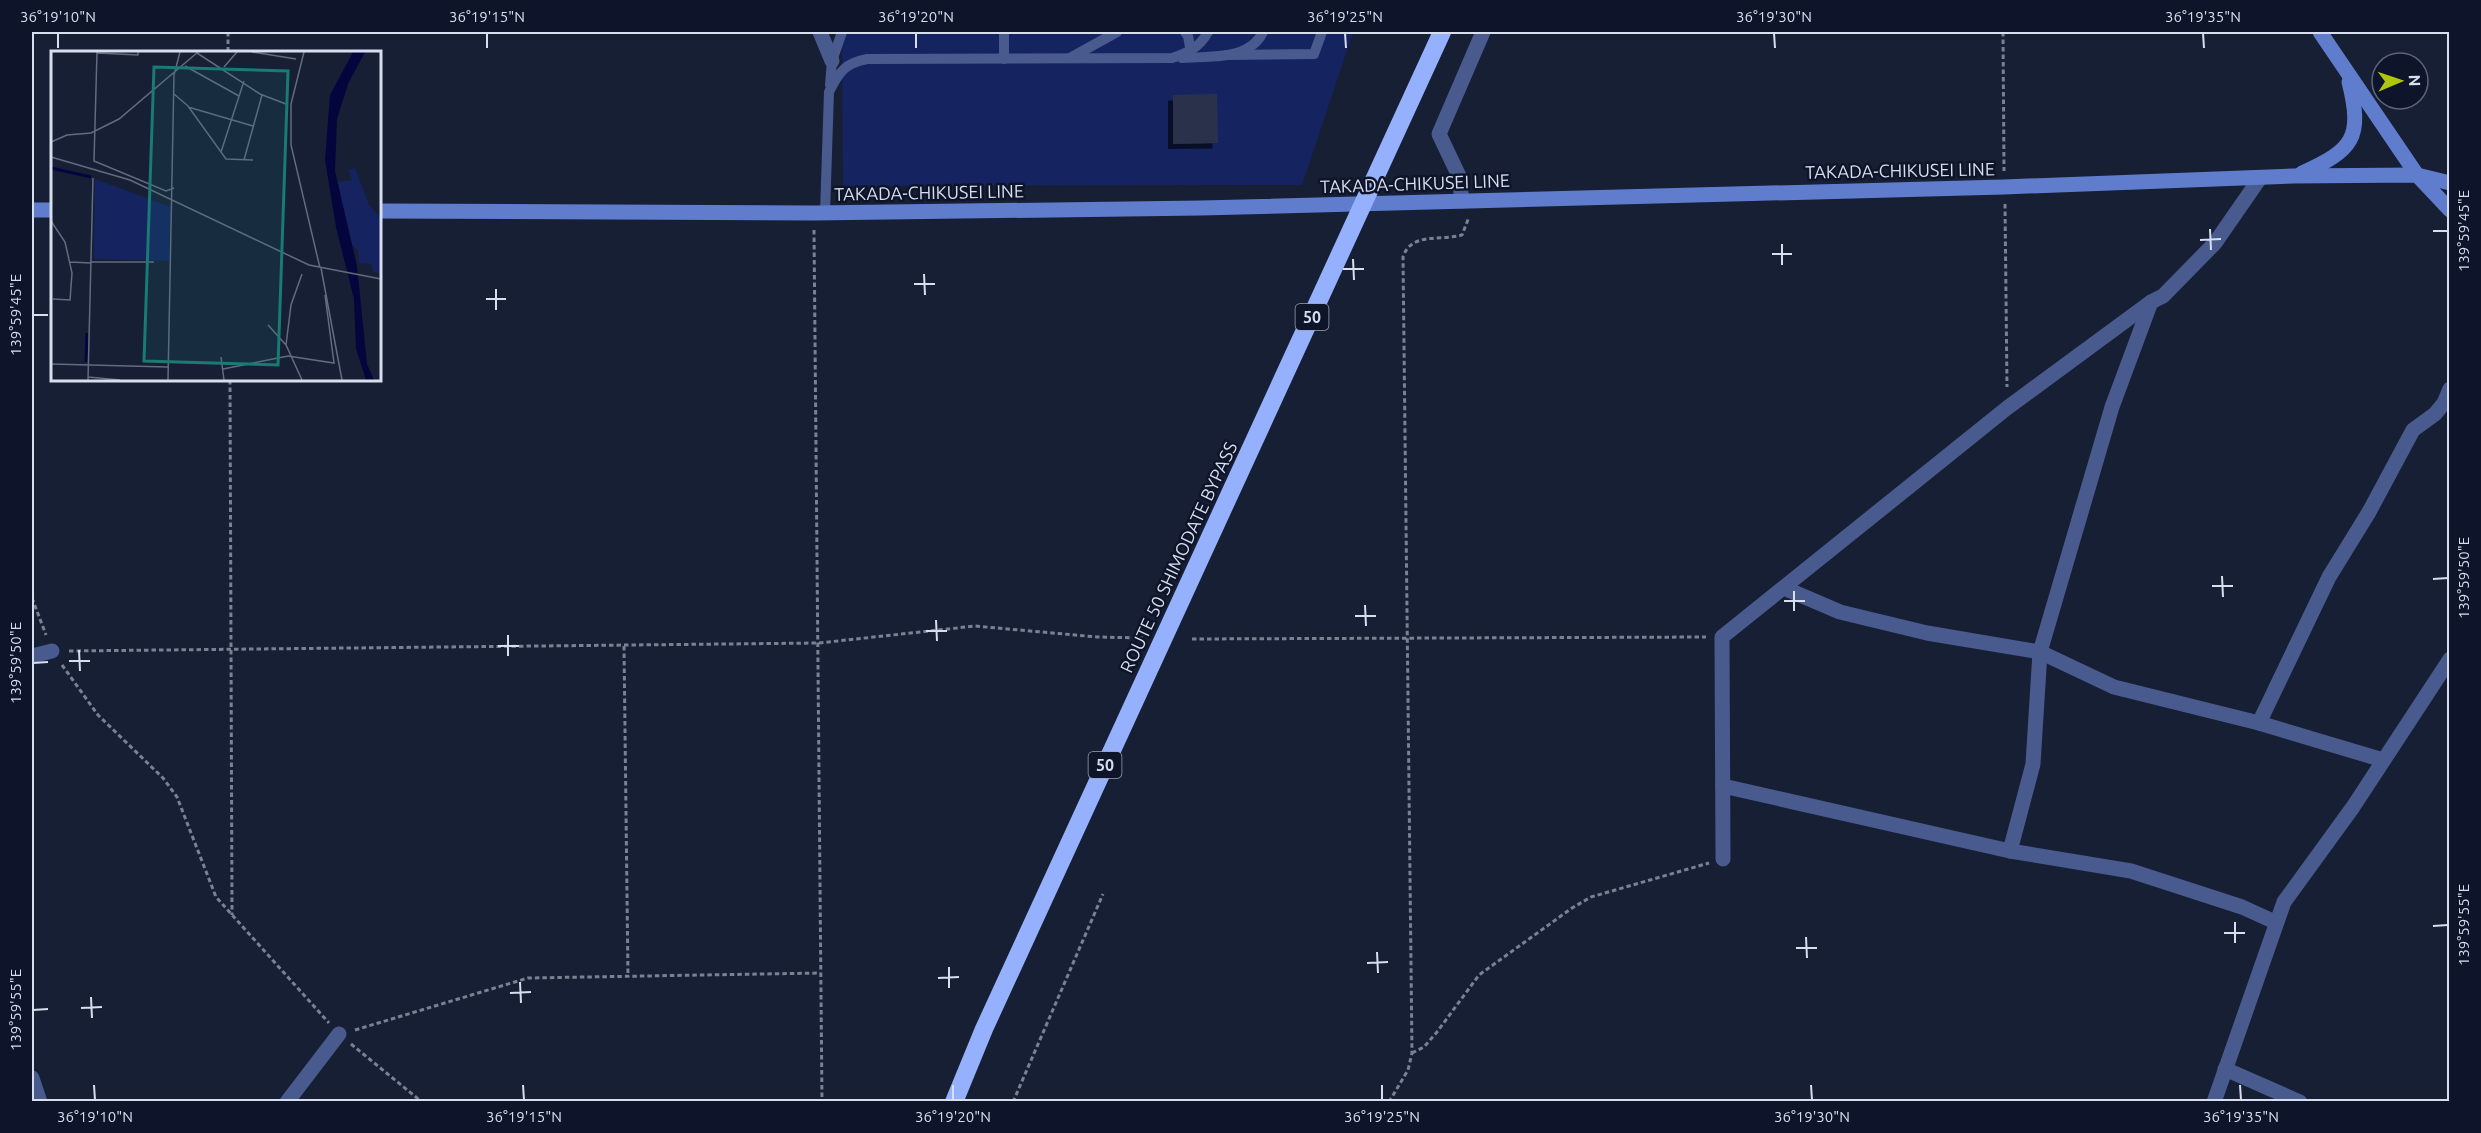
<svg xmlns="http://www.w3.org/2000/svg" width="2481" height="1133" font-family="Ubuntu,sans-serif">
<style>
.green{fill:#152460}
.building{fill:#2a334c;filter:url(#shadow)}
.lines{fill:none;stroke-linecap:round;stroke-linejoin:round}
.path{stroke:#798193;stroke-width:3;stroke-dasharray:4.5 3;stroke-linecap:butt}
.lane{stroke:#495b8e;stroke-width:10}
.street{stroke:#495b8e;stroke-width:15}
.secondary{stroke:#607ccd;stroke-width:15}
.highway{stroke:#95b1fd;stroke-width:18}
.ticks{fill:none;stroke:#d7deed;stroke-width:2}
.labels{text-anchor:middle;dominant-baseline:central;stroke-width:5;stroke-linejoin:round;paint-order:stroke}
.shield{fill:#0e152b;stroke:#9ba2b3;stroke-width:1.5}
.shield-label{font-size:16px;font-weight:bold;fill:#d7deed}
.street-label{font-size:18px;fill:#d7deed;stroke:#0e152b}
.inset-river{fill:none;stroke:#04053d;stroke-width:3}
.inset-road{fill:none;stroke:#646b7f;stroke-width:1.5}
.view{fill:#197b74;fill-opacity:0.15;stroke:#197b74;stroke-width:3}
.inset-edge{fill:none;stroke:#d7deed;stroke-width:3}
.neatline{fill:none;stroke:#d7deed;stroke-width:2}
.ticks-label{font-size:15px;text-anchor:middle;fill:#d7deed}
</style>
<defs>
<filter id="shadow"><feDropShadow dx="-5.5" dy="5.5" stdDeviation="0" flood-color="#0009"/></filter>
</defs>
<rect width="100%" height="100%" fill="#171f35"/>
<polygon class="green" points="842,32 1353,32 1302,185 843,186"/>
<polygon class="building" points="1217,94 1218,143 1173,144 1173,95"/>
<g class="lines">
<g class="path">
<polyline points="228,32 228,52"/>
<polyline points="2003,32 2004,171"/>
<polyline points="2005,204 2007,387"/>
<polyline points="814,230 822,1102"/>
<polyline points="230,380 232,915"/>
<polyline points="32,598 46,635"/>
<polyline points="1192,639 1706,637"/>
<polyline points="624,646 628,977"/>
<polyline points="69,651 819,643 975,626 1097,637 1143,638"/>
<polyline points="62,665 98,715 163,778 177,797 216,897 329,1023"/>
<polyline points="355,1030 528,978 820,973"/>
<polyline points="351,1044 422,1102"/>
<polyline points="1412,1053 1424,1047 1437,1032 1479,975 1572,908 1591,897 1709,863"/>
<polyline points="1013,1102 1103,894"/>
<path d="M1389 1102 1408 1070 1412 1053 1403 257C1411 232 1440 241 1462 235L1469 217"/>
</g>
<g class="lane">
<polyline points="1185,32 1188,36 1191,52"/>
<polyline points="1226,55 1314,54 1322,32"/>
<polyline points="1070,58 1117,32"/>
<path d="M1182 58C1209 56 1249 61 1263 32"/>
<polyline points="1004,59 1004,32"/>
<polyline points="830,85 832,61 842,32"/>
<path d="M825 213 829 92C839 72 845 63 867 59L1172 58C1188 53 1200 47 1208 32"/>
</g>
<g class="street">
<polyline points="820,32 832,61"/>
<polyline points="1462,201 1459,176 1439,134 1483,32"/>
<polyline points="1784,588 1840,612 1927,633 2040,652 2114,687 2259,723 2383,760"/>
<polyline points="32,656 52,651"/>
<polyline points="2259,723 2329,577 2369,512 2413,430 2435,414 2444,403 2450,389"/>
<polyline points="1723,786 2010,851 2131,871 2242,907 2275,922"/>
<polyline points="2010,851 2033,764 2040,652 2112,407 2151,302"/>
<polyline points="1723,859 1722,637 2007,408 2151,302 2163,296 2215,243 2260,178"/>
<polyline points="2225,1069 2300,1102"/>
<polyline points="32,1078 40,1102"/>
<polyline points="287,1102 339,1034"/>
<polyline points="2214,1102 2284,902 2353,807 2450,659"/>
</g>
<g class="secondary">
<polyline points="2320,32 2417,175 2450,210"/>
<path d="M2302 173C2353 150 2363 138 2349 82"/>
<polyline points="32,210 52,210"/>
<polyline points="380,211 814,213 1201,208 2004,187 2293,176 2417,175 2450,183"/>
</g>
<polyline class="highway" points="954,1102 984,1029 1442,32"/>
</g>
<path class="ticks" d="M58 33V48M487 33V48M916 33V48M1345 33 1346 48M1774 33 1775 48M2203 33 2204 48M2210 229 2211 250M2433 231H2448M2200 240 2221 239M1782 244V265M1772 254H1792M1353 259 1354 280M1343 269H1364M924 274 925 295M914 284H935M496 289V310M486 299H506M33 315H48M2222 576 2223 597M2433 579 2448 578M2212 586H2233M1794 591V611M1784 601H1805M1365 605 1366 626M1355 616H1376M936 620 937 641M926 631H947M508 635V656M498 646H519M79 650 80 671M69 661H90M33 663 48 662M2235 922V943M2433 926 2448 925M2224 933H2245M1806 937 1807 958M1796 948H1817M1377 952 1378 973M1367 963 1388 962M949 967V988M938 978 959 977M520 982 521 1003M510 993 531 992M91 997 92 1018M81 1008 102 1007M33 1010 48 1009M94 1085 95 1100M523 1085 524 1100M953 1085V1100M1382 1085V1100M1811 1085 1812 1100M2240 1085 2241 1100"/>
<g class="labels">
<g class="shield">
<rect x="1295.5" y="304" width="33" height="26" rx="4.5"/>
<rect x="1088.5" y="752" width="33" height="26" rx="4.5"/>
</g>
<g class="shield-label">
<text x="1312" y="317">50</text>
<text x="1105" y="765">50</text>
</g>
<g class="street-label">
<text transform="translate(1900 170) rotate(-1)">TAKADA-CHIKUSEI LINE</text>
<text transform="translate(1415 183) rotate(-2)">TAKADA-CHIKUSEI LINE</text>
<text transform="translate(929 192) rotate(-1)">TAKADA-CHIKUSEI LINE</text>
<text transform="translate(1178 557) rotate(-65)">ROUTE 50 SHIMODATE BYPASS</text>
</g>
</g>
<g transform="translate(51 51)">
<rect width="330" height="330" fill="#171f35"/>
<path d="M304 117 318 154 330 167V223L322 220 320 213 308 212 307 199 300 193 291 158 287 131 301 129 297 119ZM44 128 120 156 118 210 43 208Z" fill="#152460"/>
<path d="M302 1H314L297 33 286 68 284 120 306 215 316 313 323 329H315L305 298 303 248 285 176 274 109 279 44Z" fill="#04053d"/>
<path class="inset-river" d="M0 117 40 126M35 311 36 282"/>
<path class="inset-road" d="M46 1 43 110 115 140 123 137M201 1 245 8M253 1 240 53V94L269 217M46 2 87 4V1M146 2 209 43 235 53M134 15 188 45M173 16 186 1M123 43 137 55 175 108 202 109M137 56 202 75M0 91 16 84 40 82 68 68 147 1M170 101 193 30M0 106 79 129 258 214 330 228M193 109 211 44M0 170 14 191 21 222 19 249 2 248M19 211 40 212M40 211H103M270 217 291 329M0 231V253M217 274 235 294 251 329M235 294 240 254 251 223M170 306 173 329M0 313 117 316M172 318 237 305 283 312 274 244M37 326 69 329M37 329 42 127M117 329 123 24 129 1"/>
<path class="view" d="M103 16 237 20 227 314 93 310Z"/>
<rect width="330" height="330" class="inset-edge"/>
</g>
<rect width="2481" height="1133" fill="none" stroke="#0e152b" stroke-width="66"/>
<g transform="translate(2400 81) rotate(88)"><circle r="28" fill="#0e152b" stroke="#5e6579" stroke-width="1.5"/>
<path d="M0-4.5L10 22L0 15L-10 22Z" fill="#aec60c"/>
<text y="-9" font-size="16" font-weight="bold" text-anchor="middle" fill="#d7deed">N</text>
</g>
<rect x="33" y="33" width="2415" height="1067" class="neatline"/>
<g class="ticks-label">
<text x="58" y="22">36°19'10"N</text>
<text x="487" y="22">36°19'15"N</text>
<text x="916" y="22">36°19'20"N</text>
<text x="1345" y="22">36°19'25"N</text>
<text x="1774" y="22">36°19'30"N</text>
<text x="2203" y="22">36°19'35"N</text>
<text transform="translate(2464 231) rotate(-90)" y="5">139°59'45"E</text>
<text transform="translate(16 315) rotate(-90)" y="5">139°59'45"E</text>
<text transform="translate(2464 578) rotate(-90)" y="5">139°59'50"E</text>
<text transform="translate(16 663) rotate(-90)" y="5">139°59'50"E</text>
<text transform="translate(2464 925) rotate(-90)" y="5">139°59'55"E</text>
<text transform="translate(16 1010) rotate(-90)" y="5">139°59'55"E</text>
<text x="95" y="1122">36°19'10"N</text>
<text x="524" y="1122">36°19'15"N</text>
<text x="953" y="1122">36°19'20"N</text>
<text x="1382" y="1122">36°19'25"N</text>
<text x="1812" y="1122">36°19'30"N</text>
<text x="2241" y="1122">36°19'35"N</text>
</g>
</svg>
